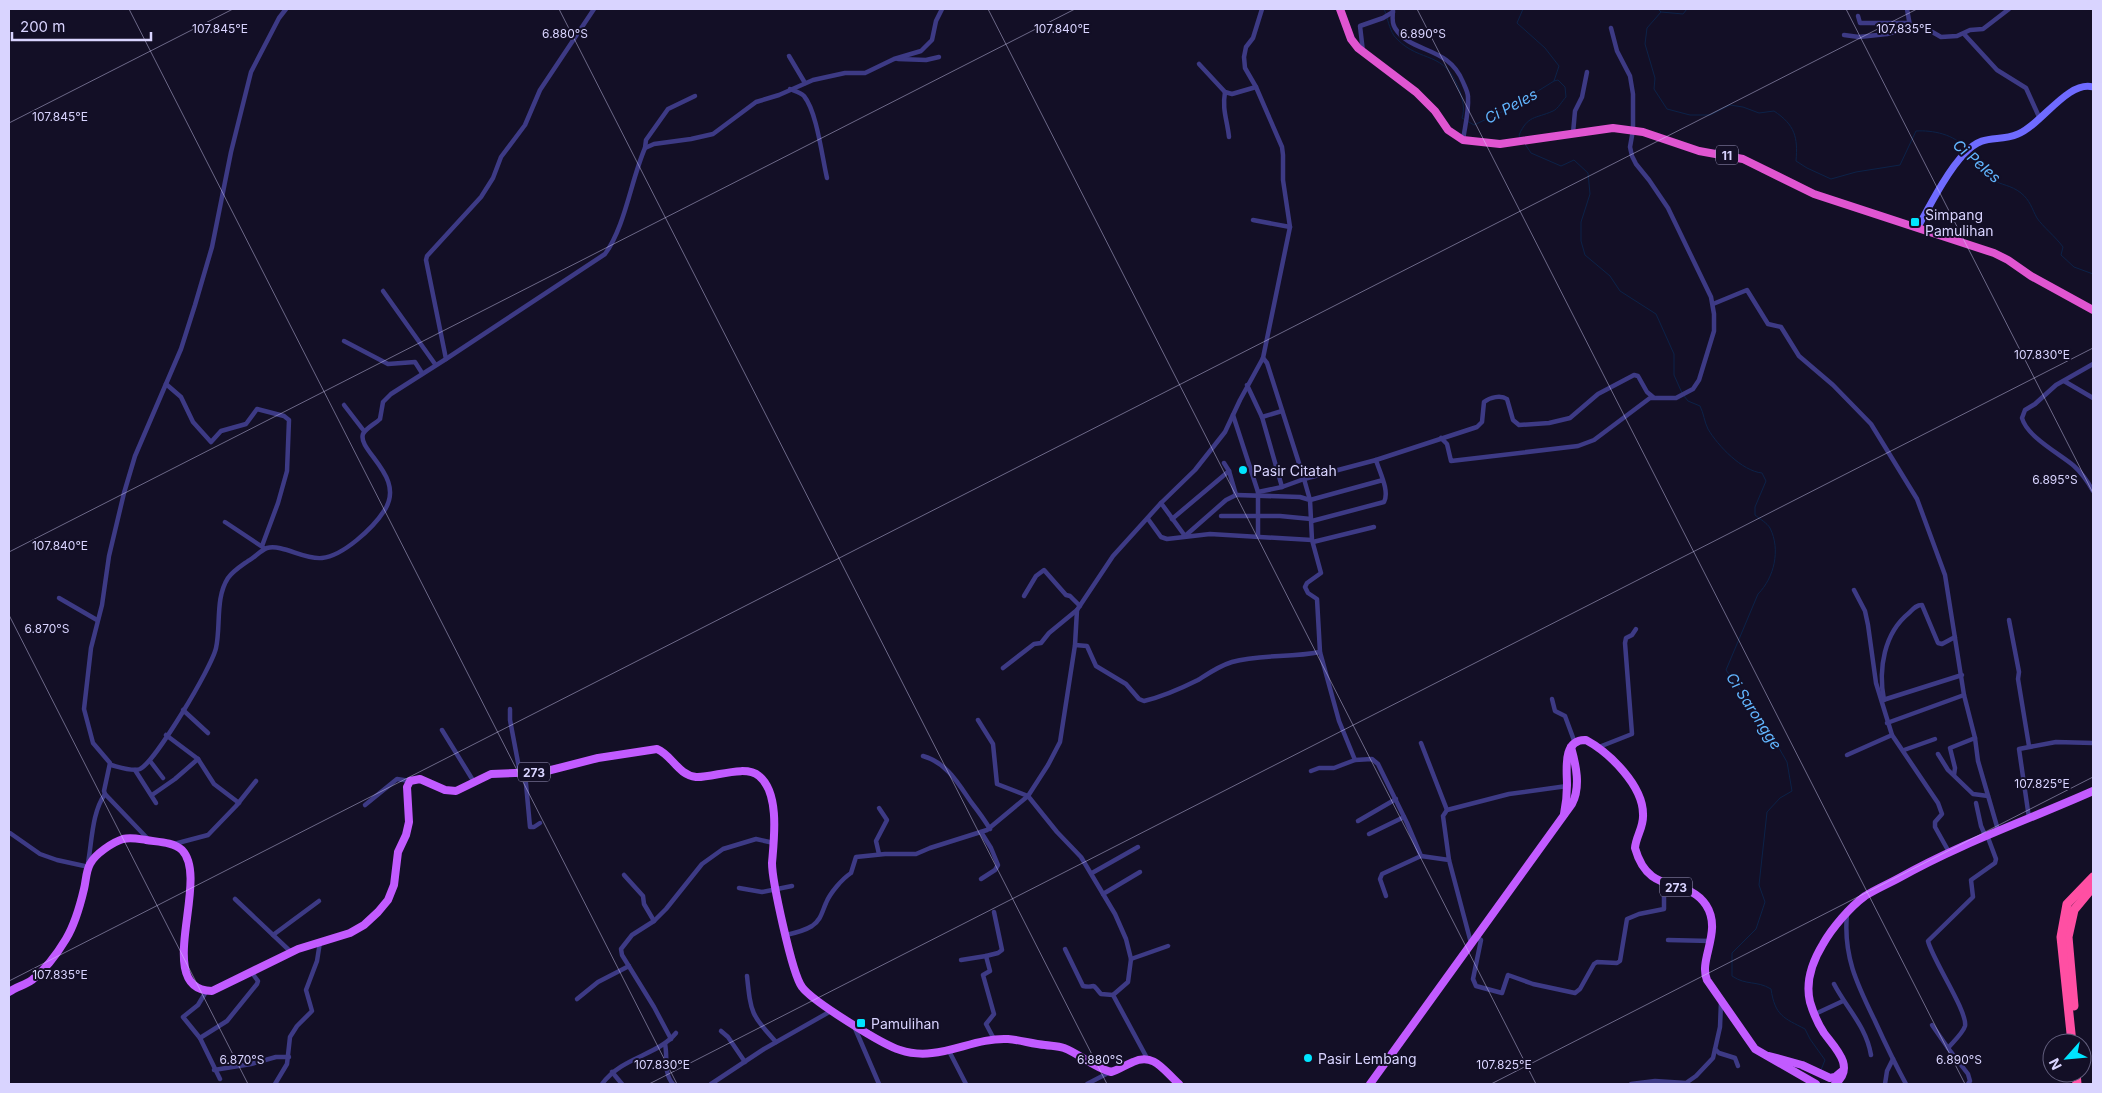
<svg xmlns="http://www.w3.org/2000/svg" width="2102" height="1093" font-family="Inter,sans-serif">
<style>
.lines{fill:none;stroke-linecap:round;stroke-linejoin:round}
.stream{stroke:#0c2248;stroke-width:1}
.minor{stroke:#3d3a85;stroke-width:4.5}
.secondary{stroke:#6f6bff;stroke-width:7}
.primary{stroke:#c25bff;stroke-width:8}
.trunk{stroke:#e055d1;stroke-width:8}
.motorway{stroke:#ff4fa3;stroke-width:9}
.ticks{fill:none;stroke:#d9d4ff;stroke-width:1;stroke-opacity:0.45}
.poi-dot{fill:#00e5ff;stroke:#130f26;stroke-width:2}
.labels{text-anchor:middle;dominant-baseline:central;stroke-width:4;stroke-linejoin:round;paint-order:stroke}
.shield{fill:#130f26;stroke:#9e99be;stroke-width:1}
.shield-label{font-size:12px;font-weight:bold;fill:#d9d4ff}
.poi-label{font-size:14px;fill:#d9d4ff;stroke:#130f26;text-anchor:start}
.water-label{font-size:15px;font-style:italic;fill:#62b6ff;stroke:#130f26}
.ticks-label{font-size:12px;text-anchor:middle;fill:#d9d4ff;stroke:#130f26;stroke-width:4;stroke-linejoin:round;paint-order:stroke}
</style>
<rect width="100%" height="100%" fill="#130f26"/>
<g class="lines">
<g class="stream">
<polyline points="1384,9 1386,14"/>
<path d="M1658 9 1661 12 1647 28 1645 44 1655 78 1654 89 1667 109 1690 115H1710L1730 105 1743 107 1759 113 1774 111C1795 125 1798 137 1796 161L1807 168 1831 179 1856 172 1900 165 1916 131C1932 130 1955 134 1966 149"/>
<polyline points="1661,12 1683,14 1687,9"/>
<path d="M1387 18C1389 25 1392 35 1397 39 1421 64 1445 49 1460 92 1463 102 1465 108 1462 118L1474 125 1514 106 1554 81 1559 66 1545 48 1517 23 1523 9"/>
<path d="M1520 137 1519 135C1528 115 1535 119 1553 111 1558 109 1562 101 1566 97L1565 87 1558 80 1554 81"/>
<polyline points="1525,144 1531,153 1561,166 1574,160 1588,173 1590,194 1581,222 1581,241 1585,255 1610,276 1620,291 1656,314 1674,354 1674,375 1682,393"/>
<path d="M1970 154C1976 162 1984 174 1993 180 2001 185 2011 185 2021 193 2030 200 2032 209 2037 218 2043 227 2055 236 2063 247L2061 255 2074 267 2093 274"/>
<path d="M1684 396 1688 401 1700 406C1704 414 1704 421 1708 429 1718 446 1742 471 1762 473L1766 481 1755 507V515C1760 519 1767 523 1770 528 1781 550 1774 578 1758 594L1726 670 1768 729 1787 762 1792 791 1780 798 1767 812 1759 885 1765 902 1756 929 1732 953V976C1747 986 1756 980 1771 989 1775 1016 1784 1018 1805 1029L1810 1039 1825 1060 1821 1070"/>
</g>
<g class="minor">
<path d="M1393 9C1393 15 1391 22 1395 28 1411 54 1448 45 1463 82 1465 87 1468 92 1468 97 1469 111 1465 126 1463 140"/>
<polyline points="1907,9 1910,26"/>
<polyline points="1858,16 1860,23 1909,23"/>
<polyline points="1964,34 1997,70 2026,88 2040,119"/>
<polyline points="1844,35 1859,37 1887,34 1911,27 1922,26 1941,37 1957,36 1970,30 1983,29 2009,9"/>
<polyline points="1363,52 1360,26 1383,18 1393,12"/>
<polyline points="789,56 805,83"/>
<polyline points="898,59 926,60 939,57"/>
<polyline points="1199,64 1225,92 1232,94 1256,87"/>
<path d="M790 89C795 91 800 92 804 96 817 112 822 157 827 178"/>
<path d="M1225 92C1222 110 1227 119 1229 137"/>
<polyline points="1573,133 1575,111 1582,97 1587,72"/>
<polyline points="645,148 646,140 668,109 695,96"/>
<polyline points="1253,220 1290,227"/>
<polyline points="383,291 435,364"/>
<polyline points="1713,304 1747,290 1768,324 1781,327 1799,356 1833,385 1871,424 1917,499 1945,575 1964,695 1975,738 1978,761 1998,830"/>
<polyline points="344,341 388,364 415,362 422,373"/>
<path d="M446 359 605 254C625 227 631 180 645 148L654 144 691 139 713 134 756 102 779 95 813 80 845 73H865L894 59 921 51 932 40 936 21 942 9"/>
<path d="M2093 364 2056 385 2035 404 2025 410 2022 418C2027 437 2060 454 2074 466 2082 473 2088 482 2093 491"/>
<polyline points="2064,381 2093,398"/>
<polyline points="166,384 181,397 193,422 211,442 221,431 246,424 257,409 284,416 289,420 287,471 278,503 262,546"/>
<polyline points="1247,385 1262,417 1282,487 1304,479 1267,363 1263,358"/>
<polyline points="344,405 364,431"/>
<polyline points="1233,415 1258,492 1258,537"/>
<polyline points="1262,417 1282,411"/>
<polyline points="1441,438 1447,444 1451,461 1578,446 1594,440 1650,398 1676,398 1693,389 1699,380 1714,331 1714,314 1711,297 1668,208 1649,180 1636,164 1632,156 1630,147 1633,130 1633,94 1630,76 1617,51 1611,28"/>
<path d="M1376 460 1477 427 1482 422 1484 402C1490 397 1501 395 1507 399L1513 420 1519 425 1549 423 1570 418 1598 394 1634 375 1638 376 1647 392 1653 397"/>
<polyline points="1258,492 1282,487"/>
<polyline points="1236,495 1300,497 1310,500 1312,540"/>
<polyline points="1161,503 1185,536 1226,500 1236,495 1229,471 1224,463"/>
<polyline points="1221,516 1280,516 1311,519"/>
<polyline points="1148,519 1161,537 1167,539 1210,534 1312,540 1321,573 1307,583 1305,587 1308,593 1317,599 1320,652 1339,721 1355,760 1372,759 1378,764 1407,823 1421,856 1449,860 1471,943"/>
<polyline points="1172,519 1229,471"/>
<path d="M1312 521 1384 502C1390 491 1379 471 1376 460L1304 479 1310 500 1383 480"/>
<polyline points="225,522 264,548"/>
<polyline points="1313,542 1374,527"/>
<polyline points="1854,590 1865,611 1868,625 1876,683 1892,735 1938,803 1942,814 1935,822 1935,827 1949,852"/>
<polyline points="1024,596 1036,576 1044,570 1066,595 1070,596 1080,606"/>
<polyline points="59,598 97,620"/>
<polyline points="2009,620 2019,672 2018,679 2029,746"/>
<path d="M1075 645 1087 646 1096 666 1126 684 1139 699 1144 701C1161 697 1182 688 1198 680 1209 673 1219 666 1232 662 1260 654 1290 658 1320 652"/>
<polyline points="1003,668 1034,644 1041,643 1049,633 1077,610"/>
<polyline points="1552,699 1555,711 1565,716 1575,743"/>
<polyline points="1883,700 1962,675"/>
<path d="M1884 700C1878 669 1884 633 1909 613 1913 609 1916 605 1922 605L1938 643 1942 644 1955 637"/>
<polyline points="510,709 510,720 520,773"/>
<polyline points="183,710 208,733"/>
<polyline points="978,720 993,744 997,784 1028,796 1057,832 1081,857 1115,914 1126,939 1131,959 1128,982 1113,995 1147,1058"/>
<polyline points="1887,723 1964,695"/>
<polyline points="442,730 474,782"/>
<polyline points="166,735 198,759 214,784 239,803"/>
<polyline points="1421,743 1447,810"/>
<polyline points="1599,747 1632,734 1625,643 1626,638 1632,635 1636,629"/>
<polyline points="1904,750 1935,739"/>
<polyline points="1938,754 1948,770 1973,794 1988,796"/>
<polyline points="1847,755 1892,735"/>
<path d="M923 756C947 763 958 783 971 802 978 811 984 819 990 829"/>
<polyline points="150,761 163,778"/>
<path d="M111 765C119 767 133 772 140 769 155 762 212 667 216 648 221 626 215 598 228 578 233 571 241 566 248 561 254 558 261 550 267 548 283 544 304 560 322 558 343 556 373 528 384 511 407 477 357 451 363 434 366 428 375 424 380 419L383 402 391 394 446 359 426 260 427 256 481 197 493 178 501 157 525 125 540 90 594 9"/>
<polyline points="135,770 156,803"/>
<polyline points="1311,771 1319,768 1334,768 1355,760"/>
<polyline points="525,773 530,827 534,827 540,823"/>
<polyline points="1954,775 1955,768 1950,748 1975,738"/>
<polyline points="152,795 175,779 198,759"/>
<polyline points="1976,803 1981,826 1985,835"/>
<polyline points="365,805 397,779 410,781"/>
<polyline points="2029,818 2019,749 2056,742 2093,743"/>
<polyline points="1358,821 1396,799"/>
<polyline points="10,833 40,854 57,860 89,867"/>
<polyline points="1369,834 1404,817"/>
<polyline points="148,839 105,794 104,791 110,763 93,743 84,709 91,648 102,605 109,556 124,493 135,456 181,349 195,305 212,247 231,152 251,72 279,18 286,9"/>
<polyline points="174,844 208,835 236,806 256,781"/>
<polyline points="879,854 876,841 887,820 879,808"/>
<polyline points="1449,860 1443,816 1447,810 1509,794 1567,786"/>
<path d="M88 863C92 841 92 812 105 794"/>
<polyline points="1092,873 1138,847"/>
<polyline points="624,875 643,896 644,904 654,921"/>
<polyline points="981,879 995,870 998,865 991,848 981,832"/>
<polyline points="739,888 762,892 792,886"/>
<polyline points="1103,894 1140,872"/>
<polyline points="1386,896 1380,879 1382,874 1421,856"/>
<polyline points="235,899 291,952"/>
<path d="M1847 914C1843 956 1857 984 1875 1021 1885 1043 1895 1064 1906 1084"/>
<polyline points="273,935 319,901"/>
<path d="M786 935C795 933 804 931 812 926 821 920 822 912 826 903 830 893 842 879 851 873L856 857 885 854H916L930 848 987 830 1028 796 1048 765 1060 742 1075 645 1077 610 1113 556 1161 503 1195 470 1225 432 1240 400 1263 358 1290 227 1283 180V155L1282 147 1256 87 1245 68 1244 57 1246 47 1253 38 1262 9"/>
<polyline points="1476,937 1481,940 1473,979 1476,986 1502,993 1508,975 1533,984 1575,993 1580,989 1594,964 1597,962 1617,963 1620,961 1627,919 1639,914 1664,909 1664,884"/>
<polyline points="1668,940 1711,941"/>
<path d="M1065 949 1083 986C1098 989 1089 980 1101 994L1113 995"/>
<polyline points="1131,959 1168,946"/>
<polyline points="961,960 986,956"/>
<path d="M747 976C751 1014 751 1014 776 1042"/>
<path d="M1834 984C1847 1009 1866 1026 1871 1055"/>
<polyline points="577,999 598,982 629,966"/>
<polyline points="1815,1014 1843,1001"/>
<polyline points="1932,1025 1948,1048"/>
<polyline points="854,1026 879,1084"/>
<polyline points="721,1031 728,1037 745,1062"/>
<polyline points="200,1038 183,1017 198,1005 207,990"/>
<polyline points="671,1039 654,1007 622,955 621,949 632,935 654,921 666,909 702,864 723,849 756,839 774,843"/>
<polyline points="994,1039 986,1024 994,1014 983,975 990,971 986,956 998,953 1002,950 994,912"/>
<path d="M665 1044C668 1057 663 1073 673 1084"/>
<polyline points="1715,1049 1719,1053 1735,1058 1738,1066"/>
<polyline points="949,1051 966,1084"/>
<polyline points="214,1070 251,1064 276,1057 289,1057"/>
<polyline points="612,1072 622,1084"/>
<polyline points="220,1079 200,1038 227,1021 257,984 258,981 252,973"/>
<polyline points="275,1084 287,1064 290,1037 297,1026 312,1011 306,990 317,961 320,942"/>
<path d="M602 1084C623 1056 657 1056 676 1033"/>
<polyline points="711,1084 764,1049 831,1011"/>
<polyline points="1087,1084 1110,1072"/>
<polyline points="1631,1084 1655,1081 1686,1083 1696,1076 1713,1058 1720,1027 1721,1002"/>
<polyline points="1885,1084 1887,1071 1893,1059"/>
<path d="M1968 1084 1970 1081 1968 1074 1948 1048C1953 1042 1963 1033 1965 1026 1968 1012 1932 959 1928 941L1973 897 1971 880 1995 863 1996 859 1987 835"/>
</g>
<path class="secondary" d="M1918 227C1930 205 1948 170 1965 153 1985 132 1997 143 2018 134 2041 125 2068 80 2093 87"/>
<g class="primary">
<path d="M1564 814C1566 804 1567 795 1567 785 1567 770 1562 739 1586 740 1610 753 1643 786 1643 814 1644 827 1636 836 1635 848 1649 898 1686 875 1706 905 1723 931 1698 960 1707 980L1755 1049 1816 1084"/>
<path d="M9 992C16 987 25 985 32 980 46 969 57 954 66 939 75 924 80 906 84 889 86 881 86 871 90 864 95 854 113 842 123 839 131 837 139 839 146 840 158 842 173 842 182 850 211 880 152 989 212 991L298 949 350 933 364 925 378 912 388 900 394 885 398 852 406 835 409 822 407 787 410 781 420 779 445 790 456 791 491 774 543 772 598 758 657 749C672 755 678 775 696 777 713 778 745 764 759 776 780 793 774 839 772 863 772 880 792 974 802 987 812 1001 883 1045 900 1050 938 1063 971 1037 1008 1039 1020 1040 1033 1044 1045 1045 1051 1046 1058 1046 1064 1048 1080 1054 1094 1068 1111 1072 1119 1070 1125 1065 1133 1062 1154 1052 1164 1071 1179 1084"/>
<polyline points="1769,1056 1802,1065 1830,1078 1835,1077 1841,1072"/>
<path d="M1370 1084 1572 804C1581 787 1576 765 1571 747"/>
<path d="M1835 1084C1856 1067 1835 1048 1824 1033 1818 1024 1813 1012 1810 1002 1805 981 1812 962 1823 944 1832 928 1850 907 1865 896 1876 889 1888 884 1899 878 1961 843 2028 820 2093 791"/>
</g>
<polyline class="trunk" points="1340,9 1351,39 1358,48 1416,92 1435,111 1448,130 1463,140 1500,144 1613,128 1643,132 1699,151 1743,159 1814,194 1994,253 2008,260 2031,276 2093,310"/>
<g class="motorway">
<polyline points="2074,1006 2068,937 2074,910 2093,887"/>
<polyline points="2072,1043 2061,937 2067,904 2093,877"/>
<polyline points="2076,1073 2077,1084"/>
</g>
</g>
<path class="ticks" d="M129 9 677 1084M559 9 1107 1084M988 9 1536 1084M1417 9 1965 1084M1846 9 2093 493M9 123 233 9M9 552 1075 9M9 615 248 1084M9 981 1917 9M649 1084 2093 348M1491 1084 2093 777"/>
<g class="poi-dot">
<rect x="1910" y="217" width="10" height="10" rx="2.5"/>
<circle cx="1243" cy="470" r="5"/>
<rect x="856" y="1018" width="10" height="10" rx="2.5"/>
<circle cx="1308" cy="1058" r="5"/>
</g>
<g class="labels">
<g class="shield">
<rect x="1716" y="145.5" width="22" height="19" rx="4"/>
<rect x="518" y="762.5" width="32" height="19" rx="4"/>
<rect x="1660" y="877.5" width="32" height="19" rx="4"/>
</g>
<g class="shield-label">
<text x="1727" y="155">11</text>
<text x="534" y="772">273</text>
<text x="1676" y="887">273</text>
</g>
<g class="poi-label">
<text x="1925" y="214">Simpang<tspan x="1925" dy="16">Pamulihan</tspan></text>
<text x="1253" y="470">Pasir Citatah</text>
<text x="871" y="1023">Pamulihan</text>
<text x="1318" y="1058">Pasir Lembang</text>
</g>
<g class="water-label">
<text transform="translate(1511 106) rotate(-28)">Ci Peles</text>
<text transform="translate(1977 161) rotate(41)">Ci Peles</text>
<text transform="translate(1754 711) rotate(57)">Ci Sarongge</text>
</g>
</g>
<g class="ticks-label">
<text x="220" y="33">107.845°E</text>
<text x="1062" y="33">107.840°E</text>
<text x="1904" y="33">107.835°E</text>
<text x="565" y="38">6.880°S</text>
<text x="1423" y="38">6.890°S</text>
<text x="60" y="121">107.845°E</text>
<text x="2042" y="359">107.830°E</text>
<text x="2055" y="484">6.895°S</text>
<text x="60" y="550">107.840°E</text>
<text x="47" y="633">6.870°S</text>
<text x="2042" y="788">107.825°E</text>
<text x="60" y="979">107.835°E</text>
<text x="242" y="1064">6.870°S</text>
<text x="1100" y="1064">6.880°S</text>
<text x="1959" y="1064">6.890°S</text>
<text x="662" y="1069">107.830°E</text>
<text x="1504" y="1069">107.825°E</text>
</g>
<rect width="2102" height="1093" fill="none" stroke="#d9d4ff" stroke-width="20"/>
<g transform="translate(2067 1058) rotate(243)"><circle r="24" fill="#130f26" stroke="#625e7d"/>
<path d="M0-4L9 19L0 12L-9 19Z" fill="#00e5ff"/>
<text y="-8" font-size="14" font-weight="bold" text-anchor="middle" fill="#d9d4ff">N</text>
</g>
<path d="M12 32v8h139v-8" fill="none" stroke="#d9d4ff" stroke-width="2.5"/>
<text x="20" y="32" font-size="15" fill="#d9d4ff" stroke="#130f26" stroke-width="4" paint-order="stroke">200 m</text>
</svg>
